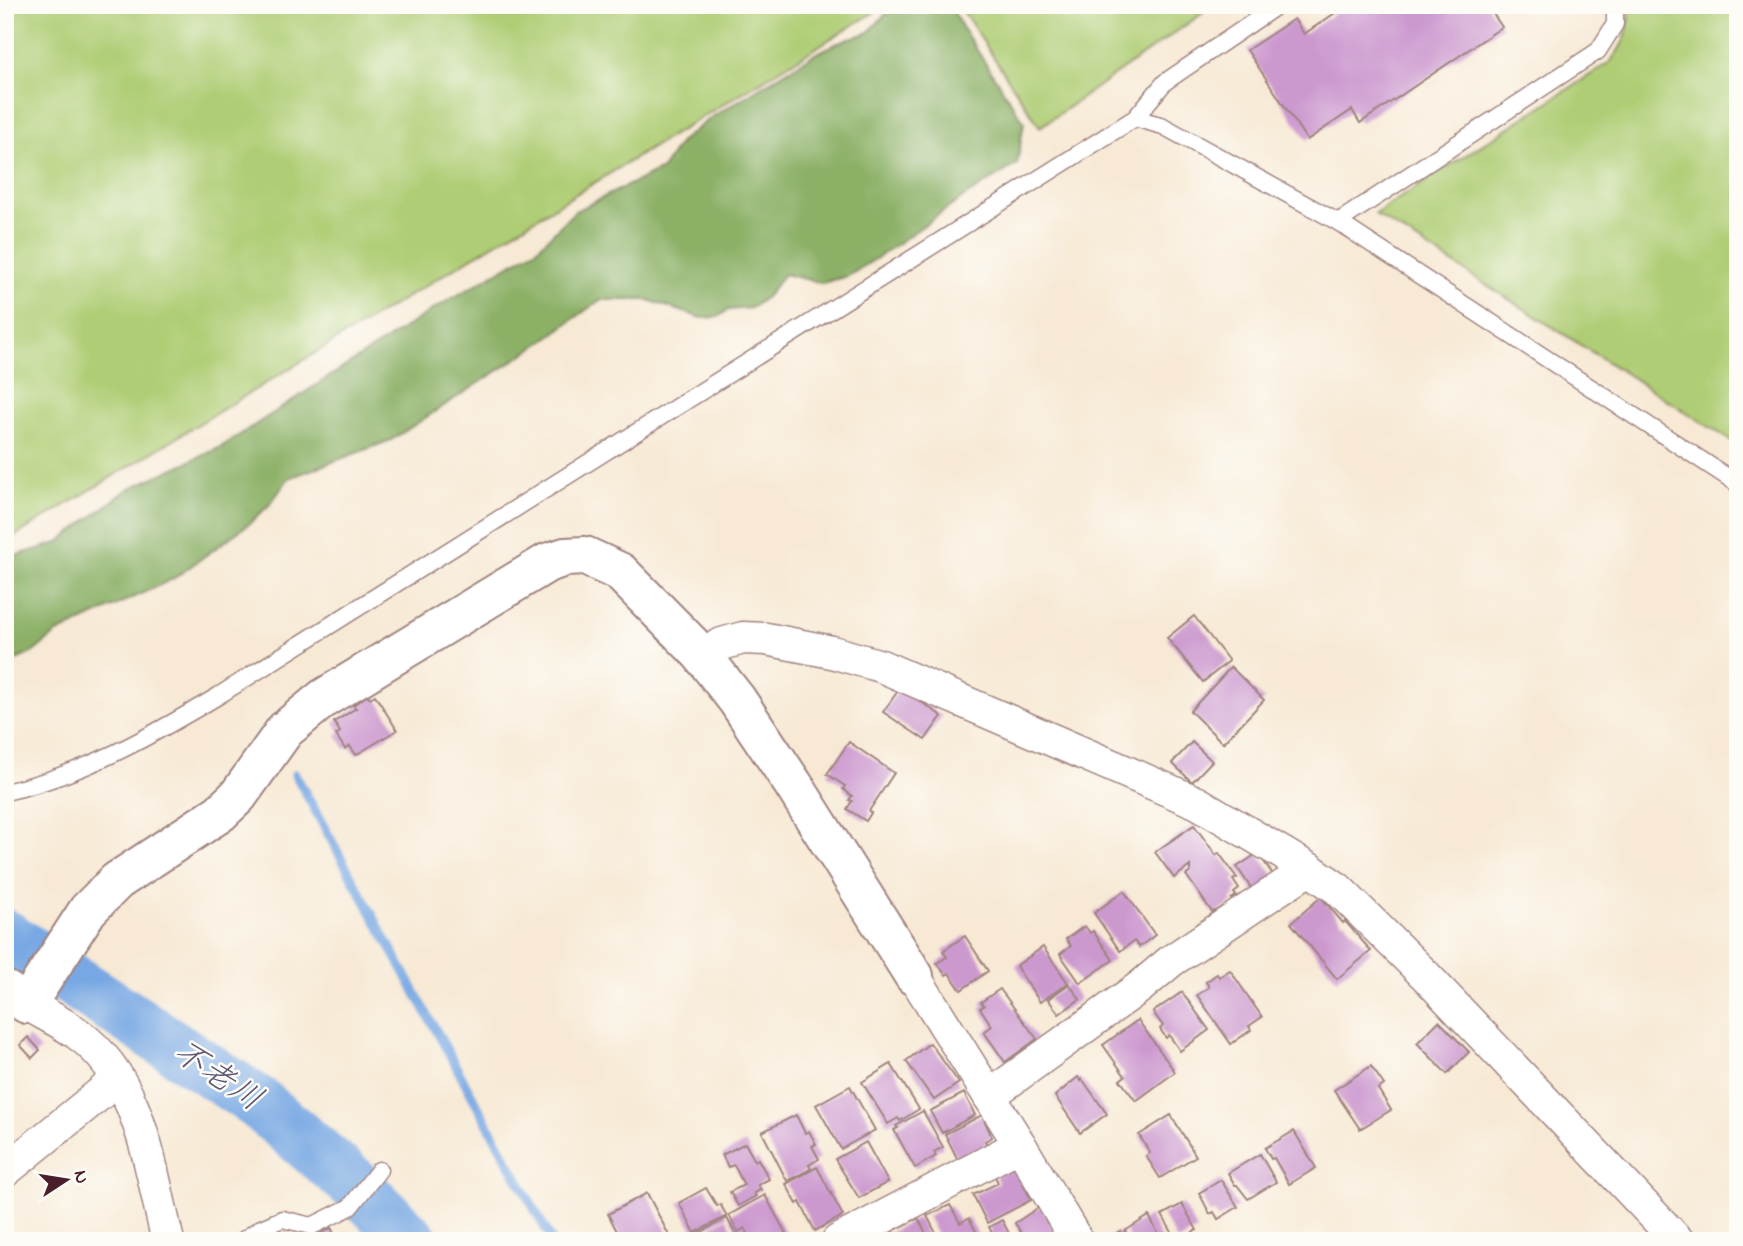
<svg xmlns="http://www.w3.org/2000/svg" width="1743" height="1246" font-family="'Indie Flower','Klee One',sans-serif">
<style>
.green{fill:#afcd75;stroke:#7c7650;stroke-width:2}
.forest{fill:#8bb066;stroke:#6a6848;stroke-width:2}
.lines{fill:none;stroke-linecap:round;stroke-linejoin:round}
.stream{stroke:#78a8e3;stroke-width:9}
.river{stroke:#78a8e3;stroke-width:54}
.building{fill:#cc99cf}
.service-casing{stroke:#a08480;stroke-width:19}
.minor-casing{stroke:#a08480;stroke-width:35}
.tertiary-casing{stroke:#a08480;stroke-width:42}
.service{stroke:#fff;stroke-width:16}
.minor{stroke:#fff;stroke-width:32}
.tertiary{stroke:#fff;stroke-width:38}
.labels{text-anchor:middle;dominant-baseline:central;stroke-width:5;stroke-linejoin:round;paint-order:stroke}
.water-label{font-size:33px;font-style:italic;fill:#5c5675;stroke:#fdfcf7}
</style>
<rect width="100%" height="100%" fill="#fdfcf7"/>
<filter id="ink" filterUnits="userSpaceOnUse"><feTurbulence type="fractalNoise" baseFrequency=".0143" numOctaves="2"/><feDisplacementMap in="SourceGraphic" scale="14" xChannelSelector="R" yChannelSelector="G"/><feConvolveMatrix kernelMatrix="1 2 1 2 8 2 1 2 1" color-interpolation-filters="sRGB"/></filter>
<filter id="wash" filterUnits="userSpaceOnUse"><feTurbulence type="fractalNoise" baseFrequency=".00686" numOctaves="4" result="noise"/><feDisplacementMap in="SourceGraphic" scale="28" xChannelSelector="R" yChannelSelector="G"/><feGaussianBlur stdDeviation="1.57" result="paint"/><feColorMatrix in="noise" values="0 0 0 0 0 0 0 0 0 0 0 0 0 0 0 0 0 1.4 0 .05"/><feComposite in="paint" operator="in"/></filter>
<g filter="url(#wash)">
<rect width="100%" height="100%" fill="#f7e9d4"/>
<g class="green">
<polygon points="5,5 886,5 5,542"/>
<polygon points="959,5 1198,5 1203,13 1040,127"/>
<path d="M1630 5H1738V445L1375 214 1610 62C1626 42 1629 32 1630 5Z"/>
</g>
<polygon class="forest" points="898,5 950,5 963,29 1024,122 1017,164 964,197 880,256 848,276 822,283 784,274 767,296 751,308 728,310 718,317 702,318 648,300 600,300 539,344 391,440 289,478 269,505 250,523 173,579 57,633 32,653 5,665 5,559 58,543 128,489 221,447 432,310 537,249 575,211 662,169 681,141 712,117 813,55 846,39 868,33 885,15"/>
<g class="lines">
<polyline class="stream" points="295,774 552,1241"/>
<polyline class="river" points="5,936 256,1101 352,1182 412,1241"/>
</g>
<g id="blocks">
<g class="building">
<polygon points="1347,5 1487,5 1502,27 1360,123 1352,110 1307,140 1247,50 1294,19 1304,34"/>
<polygon points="1194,616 1229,661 1203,682 1167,638"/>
<polygon points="1231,667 1264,700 1223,743 1190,711"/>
<polygon points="900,688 942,716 925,740 883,712"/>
<polygon points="368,695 370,698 375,695 397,730 356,755 350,746 345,749 336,735 340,732 334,722 356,708 353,705"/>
<polygon points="849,742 894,773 869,811 871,813 866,821 847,809 852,801 849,800 852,796 843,789 845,786 827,774"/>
<polygon points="1192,742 1212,761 1192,782 1172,763"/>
<polygon points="1194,825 1216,855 1219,853 1237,878 1233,880 1239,889 1234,893 1236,896 1231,899 1233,902 1216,914 1214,911 1212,912 1186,875 1190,873 1190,866 1174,878 1155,852"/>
<polygon points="1258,853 1276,879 1255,894 1237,867"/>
<polygon points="1124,891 1155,935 1139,947 1134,941 1120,951 1094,913"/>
<polygon points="1321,897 1343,923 1345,921 1371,951 1337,979 1291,923"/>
<polygon points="1085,926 1090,933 1093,931 1113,960 1080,983 1060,954 1071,946 1066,939"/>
<polygon points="965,936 988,971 961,990 949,973 946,975 937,963 947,957 943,951"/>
<polygon points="1043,947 1068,983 1040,1002 1016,966"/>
<polygon points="1230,970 1262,1017 1249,1026 1251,1030 1231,1044 1197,995 1209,987 1206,982 1217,974 1219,977"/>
<polygon points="1069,984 1080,999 1059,1014 1048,999"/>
<polygon points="1000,989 1037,1039 1005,1062 984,1032 992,1026 980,1008 984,1006 981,1002"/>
<polygon points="1182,992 1209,1030 1180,1051 1169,1035 1166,1038 1160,1029 1163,1026 1153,1012"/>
<polygon points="1138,1020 1175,1072 1136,1101 1120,1080 1125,1076 1103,1045"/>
<polygon points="1439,1021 1469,1052 1447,1074 1417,1043"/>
<polygon points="28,1037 40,1050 32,1058 20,1045"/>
<polygon points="930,1043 959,1083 934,1100 906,1061"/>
<polygon points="891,1064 919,1109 900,1121 898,1118 888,1124 862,1082"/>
<polygon points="1371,1066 1384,1085 1378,1089 1391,1110 1360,1129 1334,1090"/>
<polygon points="1078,1077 1081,1081 1082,1079 1107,1114 1080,1133 1055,1096"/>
<polygon points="850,1086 875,1130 841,1149 816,1105"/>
<polygon points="964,1093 975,1115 942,1133 930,1111"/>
<polygon points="923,1111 943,1147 934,1152 936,1156 915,1168 894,1130 898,1128 896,1126"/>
<polygon points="796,1115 805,1133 809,1131 816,1144 812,1146 819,1159 809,1165 811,1169 787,1181 762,1132"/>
<polygon points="982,1115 992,1137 985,1141 987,1144 958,1160 945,1134"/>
<polygon points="1171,1115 1196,1156 1160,1178 1146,1156 1150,1153 1139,1135"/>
<polygon points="1294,1131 1316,1168 1289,1184 1274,1158 1271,1159 1265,1148"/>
<polygon points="866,1142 888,1182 859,1198 835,1159"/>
<polygon points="745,1143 755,1161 758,1159 769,1179 758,1185 761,1190 754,1193 756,1196 738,1206 730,1192 744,1185 734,1165 728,1167 722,1155"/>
<polygon points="1260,1154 1276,1182 1248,1199 1237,1185 1235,1185 1228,1173"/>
<polygon points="1015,1166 1031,1200 987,1223 973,1195 998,1183 995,1176"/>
<polygon points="817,1167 843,1216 815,1231 800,1202 797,1204 786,1184"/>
<polygon points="1221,1180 1238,1207 1218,1219 1214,1212 1210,1214 1199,1193"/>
<polygon points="706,1188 717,1206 720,1204 727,1216 695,1233 679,1203"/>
<polygon points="647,1193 672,1241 622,1241 608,1214"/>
<polygon points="765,1195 789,1239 785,1241 752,1241 745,1228 738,1232 729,1215"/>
<polygon points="1182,1204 1197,1230 1177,1241 1162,1215"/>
<polygon points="950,1205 960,1223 969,1218 979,1237 972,1241 940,1241 927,1216"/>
<polygon points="1041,1206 1060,1241 1026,1241 1015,1223"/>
<polygon points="1149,1216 1162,1241 1130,1241 1125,1231"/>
<polygon points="727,1218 739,1241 696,1241 702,1237 700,1233"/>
<polygon points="918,1218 930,1241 891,1241 887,1234"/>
<polygon points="1002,1220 1013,1241 985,1241 984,1237 992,1233 989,1227"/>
<polygon points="331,1228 338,1241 312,1241 311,1239"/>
<polygon points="1121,1231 1126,1241 1101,1241"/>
<polygon points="285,1232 291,1241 272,1241"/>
</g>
</g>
</g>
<g filter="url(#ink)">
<use href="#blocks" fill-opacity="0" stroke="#a08480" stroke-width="2"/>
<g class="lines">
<g class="service-casing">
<g id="service">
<polyline points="1135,118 1163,126 1338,222 1738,484"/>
<polyline points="1338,222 1598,51 1615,24 1615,5"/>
<path d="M5 792C83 775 151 736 218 696L1135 118 1165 82 1278 5"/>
<polyline points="242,1241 259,1229 282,1219 312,1226 350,1207 379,1170"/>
</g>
</g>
<g class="minor-casing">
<g id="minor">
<polyline points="701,654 722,644 743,638 766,639 832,652 881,666 1198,803 1309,869 1338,889 1426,976 1678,1241"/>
<polyline points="914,976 1020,1145 1077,1241"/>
<path d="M27 1004C44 1014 63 1023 78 1034 142 1080 150 1170 168 1241"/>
<polyline points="989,1096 1140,987 1171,961 1309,869"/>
<polyline points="5,1171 118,1079"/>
<polyline points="838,1241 1020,1145"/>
</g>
</g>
<g class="tertiary-casing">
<polyline id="tertiary" points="5,990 27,1004 88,910 117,881 220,813 238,796 285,730 324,698 547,563 565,557 585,556 620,572 701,654 737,700 793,784 914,976"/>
</g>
<use href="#service" class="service"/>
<use href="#minor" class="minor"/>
<use href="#tertiary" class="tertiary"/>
</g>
</g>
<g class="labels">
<g class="water-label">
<text transform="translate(217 1077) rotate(34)">不老川</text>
</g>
</g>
<rect width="1743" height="1246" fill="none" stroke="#fdfcf7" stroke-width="28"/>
<g transform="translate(66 1180) rotate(78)" stroke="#fdfcf7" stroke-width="5" paint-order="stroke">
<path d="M0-5L12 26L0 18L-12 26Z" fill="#4a1f2b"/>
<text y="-10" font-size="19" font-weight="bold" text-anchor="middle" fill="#4a1f2b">N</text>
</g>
</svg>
